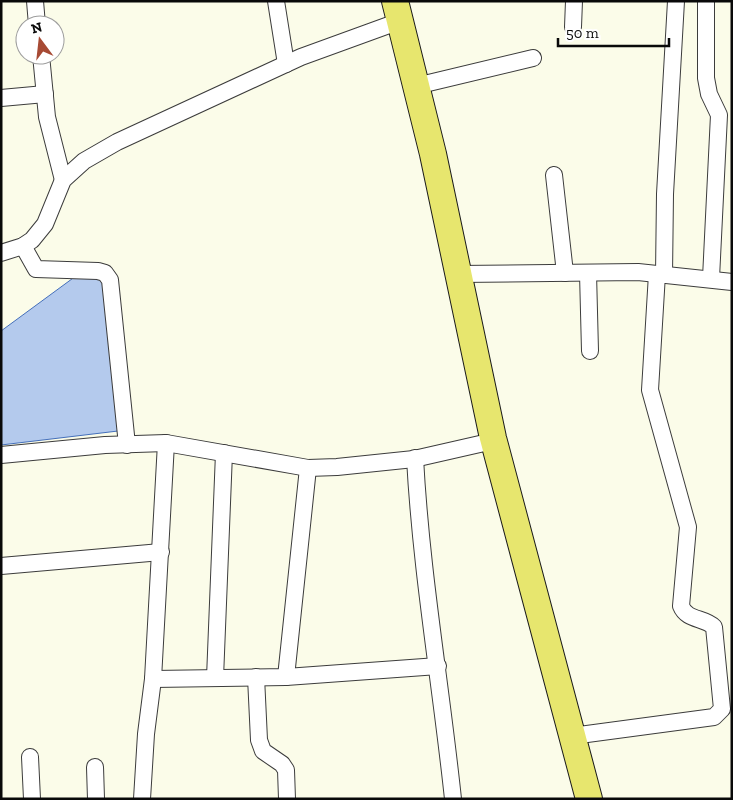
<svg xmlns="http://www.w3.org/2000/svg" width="733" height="800" font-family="'Zilla Slab',serif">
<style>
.water{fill:#b4caed;stroke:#446fbb}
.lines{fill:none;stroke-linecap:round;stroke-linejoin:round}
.minor-casing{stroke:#3c3c3c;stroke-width:18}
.primary-casing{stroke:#1a1a1a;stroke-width:28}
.minor{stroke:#fff;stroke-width:16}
.primary{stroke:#e7e66e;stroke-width:26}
</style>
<rect width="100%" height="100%" fill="#fbfce9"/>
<polygon class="water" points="80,273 104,279 118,431 1,445 1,331"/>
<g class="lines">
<g class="minor-casing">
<g id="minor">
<polyline points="35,1 37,25"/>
<polyline points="276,1 286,64"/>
<polyline points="706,1 706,78 709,94 719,115 711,278"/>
<polyline points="573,27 574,1"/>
<polyline points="41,55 47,117 63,180"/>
<polyline points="416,86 533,58"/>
<polyline points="1,98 45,94"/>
<polyline points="554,175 565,273"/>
<polyline points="23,246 36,269 98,271 105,273 110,280 127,445"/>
<polyline points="1,253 23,246 32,240 45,224 63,180 84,161 117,142 301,57 400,21"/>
<polyline points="588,273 590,351"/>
<polyline points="458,274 638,272 732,282"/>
<polyline points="664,275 665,194 676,1"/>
<polyline points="1,455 105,445 166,443 308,468 337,467 414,459 493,441"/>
<path d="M415 458C421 572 441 685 453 799"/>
<polyline points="1,566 161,552"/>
<polyline points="256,677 259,740 263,751 282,764 286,770 287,799"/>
<polyline points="286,677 308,468"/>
<polyline points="215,678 224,453"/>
<polyline points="153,679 286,677 438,666"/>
<path d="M572 736 714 717 722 709 714 627C704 617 687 621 681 606L688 527 650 390 657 274"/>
<polyline points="30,757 32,799"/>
<polyline points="95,767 96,799"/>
<polyline points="142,799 146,734 153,679 166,443"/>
</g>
</g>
<g class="primary-casing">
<polyline id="primary" points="395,1 433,154 493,438 589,799"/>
</g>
<use href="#minor" class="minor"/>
<use href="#primary" class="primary"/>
</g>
<rect width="733" height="800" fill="none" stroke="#090909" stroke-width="5"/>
<g transform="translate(40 40) rotate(345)"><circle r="24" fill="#ffffff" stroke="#9d9d9d"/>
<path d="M0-4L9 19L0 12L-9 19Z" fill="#a74a34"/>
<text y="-8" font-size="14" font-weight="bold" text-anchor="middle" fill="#090909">N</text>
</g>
<path d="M558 38v8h111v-8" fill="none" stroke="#090909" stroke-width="2.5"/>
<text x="566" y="38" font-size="15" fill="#090909" stroke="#ffffff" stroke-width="4" paint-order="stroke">50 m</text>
</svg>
